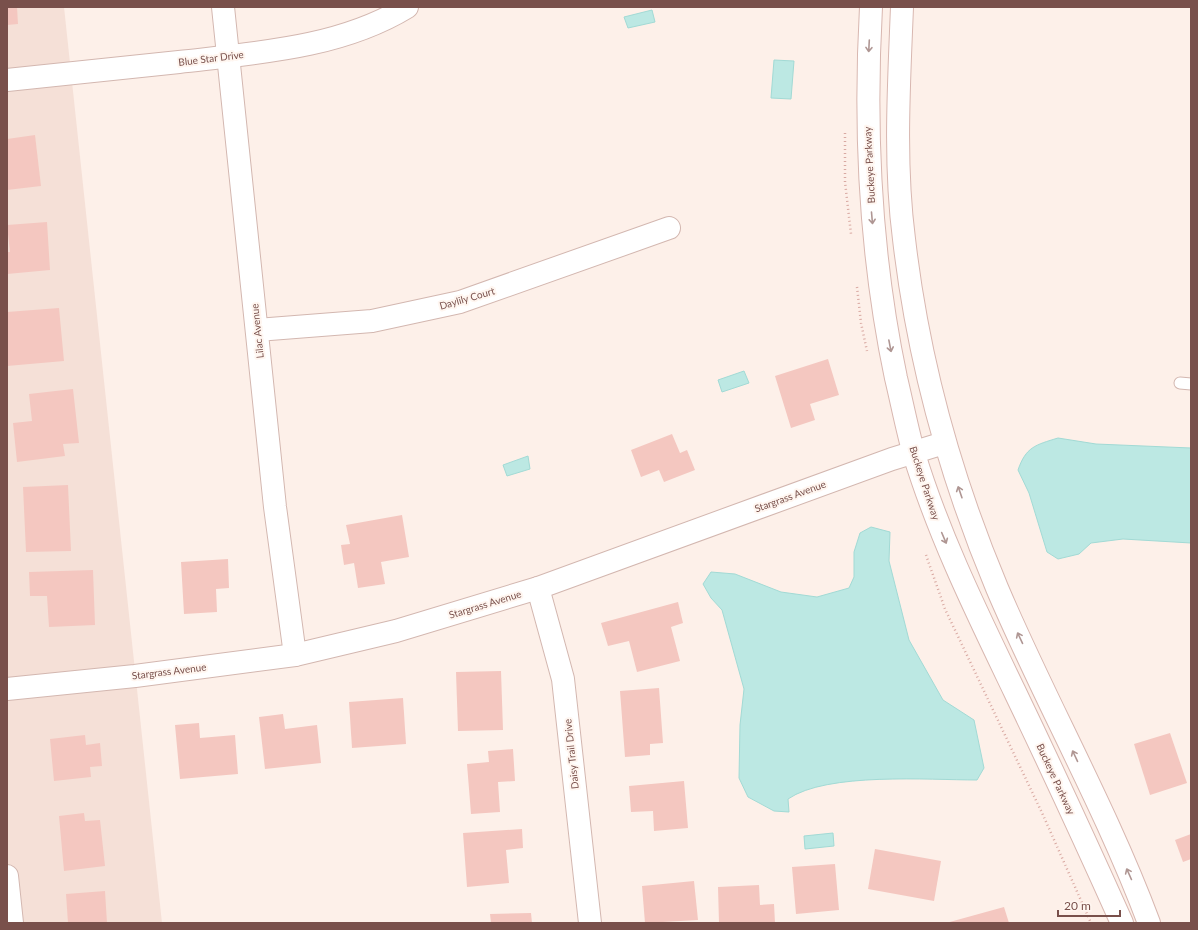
<svg xmlns="http://www.w3.org/2000/svg" width="1198" height="930" font-family="Lato,sans-serif">
<style>
.residential{fill:#f5e0d7}
.water{fill:#bce8e3;stroke:#a2dad5}
.building{fill:#f4c7c0}
.lines{fill:none;stroke-linecap:round;stroke-linejoin:round}
.lane-casing{stroke:#d3b7b0;stroke-width:13}
.street-casing{stroke:#d3b7b0;stroke-width:24}
.secondary-casing{stroke:#d8b7b0;stroke-width:24}
.path{stroke:#d9a9a2;stroke-width:2.5;stroke-dasharray:1 3;stroke-linecap:butt}
.lane{stroke:#fff;stroke-width:11}
.street{stroke:#fff;stroke-width:22}
.secondary{stroke:#fff;stroke-width:22}
.oneway{stroke:#af9693}
.labels{text-anchor:middle;dominant-baseline:central;stroke-width:4;stroke-linejoin:round;paint-order:stroke}
.street-label{font-size:10px;fill:#79504b;stroke:#fff6f0}
</style>
<rect width="100%" height="100%" fill="#fdf0e9"/>
<polygon class="residential" points="7,7 64,7 162,923 7,923"/>
<g class="water">
<polygon points="652,10 655,22 628,28 624,17"/>
<polygon points="774,60 794,61 791,99 771,98"/>
<polygon points="744,371 749,383 722,392 718,380"/>
<path d="M1058 438 1096 444 1191 448V543L1123 539 1091 543 1079 554 1058 559 1047 552 1029 493 1018 470C1026 447 1035 445 1058 438Z"/>
<polygon points="528,456 530,469 507,476 503,465"/>
<path d="M871 527 890 532 889 561 909 640 943 700 974 720 984 768 977 780C929 780 827 772 788 799L789 812 774 811 748 797 739 778 740 725 744 689 722 610 711 598 703 584 711 572 735 574 781 592 817 597 849 588 854 577V552L860 533Z"/>
<polygon points="833,833 834,846 805,849 804,836"/>
</g>
<g class="building">
<polygon points="7,7 17,7 18,24 7,25"/>
<polygon points="35,135 41,186 7,190 7,139"/>
<polygon points="47,222 50,270 7,274 7,252 10,252 7,225"/>
<polygon points="59,308 64,361 7,366 7,312"/>
<polygon points="828,359 839,395 810,404 815,420 791,428 775,376"/>
<polygon points="73,389 79,443 63,444 65,456 17,462 13,423 32,421 29,394"/>
<polygon points="672,434 680,453 687,450 695,470 664,482 659,470 641,477 631,450"/>
<polygon points="68,485 71,551 26,552 23,487"/>
<polygon points="402,515 409,557 381,562 385,584 358,588 354,563 344,565 341,545 350,544 346,525"/>
<polygon points="228,559 229,588 216,589 217,612 184,614 181,562"/>
<polygon points="93,570 95,625 49,627 47,596 30,596 29,572"/>
<polygon points="678,602 683,623 671,627 680,661 637,672 629,641 608,646 601,623"/>
<polygon points="501,671 503,730 458,731 456,672"/>
<polygon points="659,688 663,743 650,744 650,755 625,757 620,691"/>
<polygon points="403,698 406,744 352,748 349,702"/>
<polygon points="283,714 285,729 317,725 321,763 265,769 259,717"/>
<polygon points="199,723 200,738 235,735 238,774 180,779 175,725"/>
<polygon points="1170,733 1187,783 1150,795 1134,744"/>
<polygon points="85,735 86,745 100,743 102,766 90,767 91,777 54,781 50,739"/>
<polygon points="513,749 515,781 498,782 500,812 471,814 467,764 489,762 488,751"/>
<polygon points="684,781 688,828 654,831 653,811 631,812 629,786"/>
<polygon points="84,813 85,821 100,820 105,866 64,871 59,816"/>
<polygon points="522,829 523,848 506,850 509,883 467,887 463,833"/>
<polygon points="1191,834 1191,859 1183,862 1175,840"/>
<polygon points="875,849 941,861 934,901 868,889"/>
<polygon points="835,864 839,910 796,914 792,867"/>
<polygon points="694,881 698,920 645,923 642,886"/>
<polygon points="759,885 760,905 774,904 775,923 719,923 718,887"/>
<polygon points="105,891 107,923 68,923 66,894"/>
<polygon points="1004,907 1009,923 946,923"/>
<polygon points="531,913 532,923 491,923 490,914"/>
</g>
<g class="lines">
<g class="lane-casing">
<polyline id="lane" points="1180,383 1191,384"/>
</g>
<g class="street-casing">
<g id="street">
<polyline points="223,7 275,507 295,655"/>
<path d="M7 80C64 74 122 68 179 62 256 53 340 48 407 7"/>
<polyline points="257,330 372,321 460,302 669,228"/>
<polyline points="538,588 563,679 590,923"/>
<polyline points="7,689 135,676 295,655 396,631 538,588 892,459 944,443"/>
<polyline points="7,876 12,923"/>
</g>
</g>
<g class="secondary-casing">
<g id="secondary">
<path d="M871 7C864 132 870 255 896 378 902 403 907 429 914 454 939 536 977 613 1014 690 1051 767 1087 845 1122 923"/>
<path d="M902 7C899 84 894 162 904 239 918 360 950 476 997 588 1045 701 1106 808 1149 923"/>
</g>
</g>
<g class="path">
<polyline points="845,133 845,182 851,234"/>
<polyline points="857,287 861,323 867,351"/>
<polyline points="926,555 945,609 1043,815 1091,923"/>
</g>
<use href="#lane" class="lane"/>
<use href="#street" class="street"/>
<use href="#secondary" class="secondary"/>
</g>
<defs><path id="oneway-shaft" d="M-6 0H5M1.5-3L5.5 0L1.5 3" fill="none" stroke-width="1.6" stroke-linecap="round" stroke-linejoin="round"/></defs>
<g class="oneway">
<use href="#oneway-shaft" transform="translate(869 46) rotate(93)"/>
<use href="#oneway-shaft" transform="translate(872 218) rotate(85)"/>
<use href="#oneway-shaft" transform="translate(890 346) rotate(79)"/>
<use href="#oneway-shaft" transform="translate(960 492) rotate(-109)"/>
<use href="#oneway-shaft" transform="translate(944 538) rotate(67)"/>
<use href="#oneway-shaft" transform="translate(1020 638) rotate(-115)"/>
<use href="#oneway-shaft" transform="translate(1075 756) rotate(-115)"/>
<use href="#oneway-shaft" transform="translate(1129 874) rotate(-114)"/>
</g>
<g class="labels">
<g class="street-label">
<text transform="translate(211 58) rotate(-7)">Blue Star Drive</text>
<text transform="translate(869 165) rotate(-93)">Buckeye Parkway</text>
<text transform="translate(467 298) rotate(-16)">Daylily Court</text>
<text transform="translate(257 331) rotate(-96)">Lilac Avenue</text>
<text transform="translate(925 483) rotate(72)">Buckeye Parkway</text>
<text transform="translate(790 496) rotate(-20)">Stargrass Avenue</text>
<text transform="translate(485 604) rotate(-17)">Stargrass Avenue</text>
<text transform="translate(169 671) rotate(-7)">Stargrass Avenue</text>
<text transform="translate(571 754) rotate(-96)">Daisy Trail Drive</text>
<text transform="translate(1056 779) rotate(65)">Buckeye Parkway</text>
</g>
</g>
<rect width="1198" height="930" fill="none" stroke="#79504b" stroke-width="16"/>
<path d="M1058 910v6h62v-6" fill="none" stroke="#79504b" stroke-width="2"/>
<text x="1064" y="910" font-size="12" fill="#79504b" stroke="#fff6f0" stroke-width="3" paint-order="stroke">20 m</text>
</svg>
